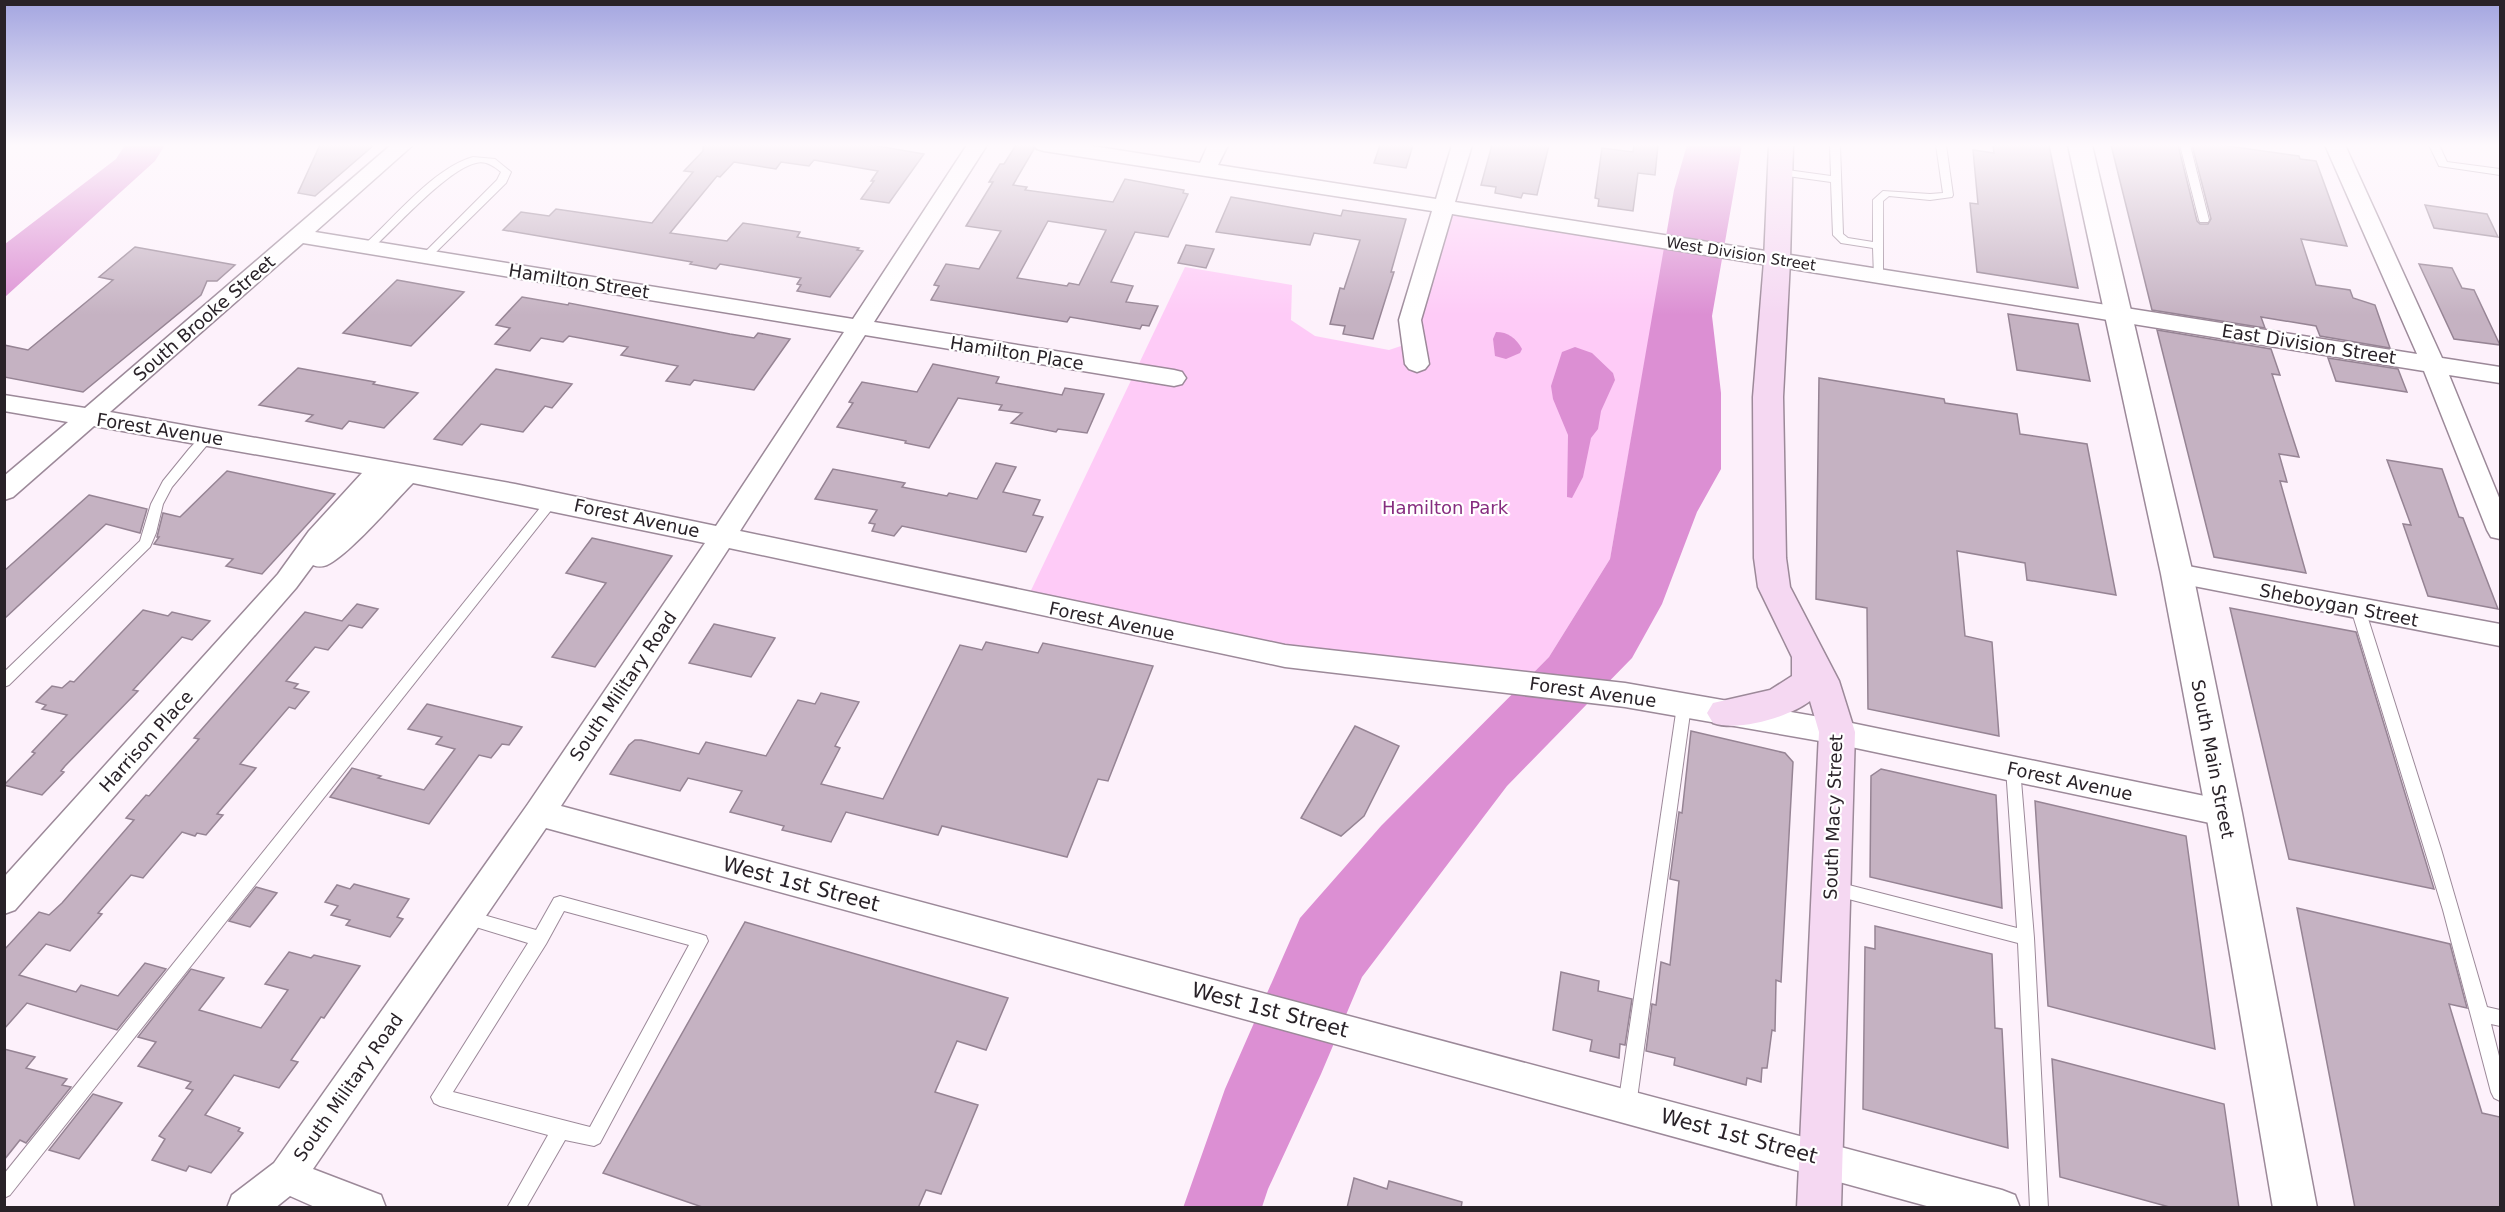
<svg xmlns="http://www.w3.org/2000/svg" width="2505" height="1212" font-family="'DejaVu Sans',sans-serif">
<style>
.green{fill:#fecbf7}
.water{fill:#dc8fd3}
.building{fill:#c5b2c2;stroke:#968494;stroke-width:1.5;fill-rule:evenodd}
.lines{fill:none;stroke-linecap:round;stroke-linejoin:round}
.service-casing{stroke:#9c8999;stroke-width:2}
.minor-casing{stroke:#9c8999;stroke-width:3}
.tertiary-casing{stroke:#9c8999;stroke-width:3}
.secondary-casing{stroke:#9c8999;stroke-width:3}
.service{fill:#fff;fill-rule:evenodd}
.minor{fill:#fff;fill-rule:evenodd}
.tertiary{fill:#fff;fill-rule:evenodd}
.secondary{fill:#f5d8f2;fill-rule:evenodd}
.labels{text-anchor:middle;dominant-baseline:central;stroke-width:4.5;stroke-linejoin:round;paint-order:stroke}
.far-street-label{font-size:15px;fill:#292228;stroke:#fff}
.street-label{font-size:18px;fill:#292228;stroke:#fff}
.park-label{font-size:18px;fill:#862c7f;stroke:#fff}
.near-street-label{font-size:21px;fill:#292228;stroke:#fff}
</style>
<rect width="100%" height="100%" fill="#fdf1fb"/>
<polygon class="green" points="1445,205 1666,242 1610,559 1549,657 1523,683 1326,662 1025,603 1185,267 1292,285 1291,320 1315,336 1389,350 1413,342"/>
<g class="water">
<polygon points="125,145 165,145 155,161 5,297 5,244 116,159"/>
<polygon points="1687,145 1742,145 1712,316 1721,393 1721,469 1697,512 1662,604 1632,658 1507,786 1362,977 1321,1074 1268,1189 1262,1207 1183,1208 1225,1089 1300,918 1381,826 1549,657 1610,559 1674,190"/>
<path d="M1496 332C1508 332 1516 338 1522 349L1520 353 1506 359 1495 356 1493 339Z"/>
<polygon points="1575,347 1592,353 1613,373 1615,380 1601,411 1598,429 1591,438 1583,477 1572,498 1567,497 1568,435 1553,399 1551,386 1562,352"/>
</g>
<g class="building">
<polygon points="320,145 374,145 315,196 298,193"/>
<polygon points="703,145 872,145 924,154 889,203 861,199 874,181 871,181 878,171 814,160 809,166 781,162 776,169 734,162 720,177 717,176 670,233 727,241 743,223 800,232 797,237 859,248 857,250 863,251 830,297 797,291 801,285 797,284 801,278 720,264 716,269 690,264 692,262 503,230 521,212 549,216 556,209 652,223 693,172 684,171 703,151"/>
<path d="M1016 145H1032L1034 149 1013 185 1027 187 1025 190 1113 202 1125 179 1184 190 1183 193 1188 194 1168 237 1135 232 1111 282 1133 286 1126 302 1158 306 1149 326 1142 325 1140 329 1070 317 1067 322 931 300 939 286 934 285 946 264 979 269 1001 231 966 226 993 182H989L1000 164H1004ZM1048 221 1106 230 1079 285 1069 283 1067 286 1017 278Z"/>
<polygon points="1380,145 1413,145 1406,168 1374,163"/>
<polygon points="1492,145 1549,145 1537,195 1523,193 1521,198 1495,193 1496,187 1481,185"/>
<polygon points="1634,145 1658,145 1655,175 1638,173 1633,211 1598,206 1599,199 1595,198 1602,148 1633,152"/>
<polygon points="1993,145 2049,145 2078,288 1977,272 1970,203 1978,204 1973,150 1994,153"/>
<polygon points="2111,145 2178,145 2197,221 2200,224 2208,224 2211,219 2192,145 2221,145 2299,156 2300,159 2316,161 2347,246 2301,239 2316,285 2350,290 2353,298 2375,305 2390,348 2320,336 2316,326 2261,317 2265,328 2152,310"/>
<polygon points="1231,197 1341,216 1343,210 1406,219 1391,272 1394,272 1373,339 1343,334 1345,326 1330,324 1340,288 1344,289 1360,240 1314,233 1310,245 1216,232"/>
<polygon points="2425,205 2487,214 2498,237 2434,228"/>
<polygon points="1186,245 1214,249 1206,268 1178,263"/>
<polygon points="135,247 235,265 217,281 207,281 201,295 83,392 4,377 4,345 28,350 113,280 99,277"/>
<polygon points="2419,264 2452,268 2462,288 2474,290 2500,345 2454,339"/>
<polygon points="397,280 464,292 411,346 343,333"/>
<polygon points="522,297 568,305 569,303 730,334 754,338 758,333 790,339 754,390 694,380 690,385 666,381 678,366 621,355 628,347 569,336 563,342 541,338 530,351 495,344 510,328 496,325"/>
<polygon points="2008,314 2078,324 2090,381 2017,370"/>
<polygon points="2157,330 2271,349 2280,375 2272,374 2299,457 2279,454 2287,482 2280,481 2306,573 2214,557"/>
<polygon points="2328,358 2398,369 2407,392 2336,381"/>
<polygon points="933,364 999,377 996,383 1062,395 1065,388 1104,394 1087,433 1058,429 1056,432 1011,423 1022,413 999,410 1002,405 958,398 929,448 905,443 906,441 837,427 853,403 849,402 862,382 917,392"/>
<polygon points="298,368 375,382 373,384 418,393 384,428 349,421 342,429 306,421 313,415 259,405"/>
<polygon points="496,369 572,384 552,408 545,406 523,432 481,424 462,445 434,439"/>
<polygon points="1819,378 1944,399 1945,403 2017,414 2020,434 2087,444 2116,595 2027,580 2025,563 1957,551 1965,636 1992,642 1999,736 1868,709 1867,608 1816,599"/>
<polygon points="2387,460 2442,469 2459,517 2463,518 2498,609 2428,596 2403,524 2411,525"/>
<polygon points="996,463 1016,467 1003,492 1040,500 1033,515 1043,517 1026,552 902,526 894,536 872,531 875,524 869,523 877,510 815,499 833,469 905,483 902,487 947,496 949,493 977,499"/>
<polygon points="227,471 335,494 262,574 226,566 233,559 154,544 159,537 157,537 163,513 180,517"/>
<polygon points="89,495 147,509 140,533 106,524 4,619 4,571"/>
<polygon points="592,538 672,556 595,667 552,657 606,583 566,573"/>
<polygon points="357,604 378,609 362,628 349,625 328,650 315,647 286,681 298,684 294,688 309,692 295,709 289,707 240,764 256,768 217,814 223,815 206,835 197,833 195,836 182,832 143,878 131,875 98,913 102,914 70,951 46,944 19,975 76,992 81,985 118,996 145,963 166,969 117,1030 27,1003 4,1029 4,950 39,912 49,915 62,903 134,820 126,818 146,795 149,796 199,739 194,738 305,612 342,621"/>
<polygon points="2230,608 2356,632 2434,889 2289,859"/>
<polygon points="143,610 168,616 172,612 210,621 192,640 182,637 133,690 138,691 65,766 61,771 64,772 42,795 4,785 35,753 32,752 67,715 42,709 46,705 36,702 52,686 62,688 70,681 74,682"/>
<polygon points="714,624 775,638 751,677 689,663"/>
<polygon points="986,642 1038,653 1043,643 1153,666 1108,781 1098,779 1067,857 942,826 938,835 846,812 831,842 782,830 784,826 730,812 742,791 688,778 680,791 610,774 629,745 635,740 641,740 699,754 706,742 766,756 798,700 815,704 821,693 859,702 835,746 840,748 821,784 883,799 960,645 982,650"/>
<polygon points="427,704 522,727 509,745 502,744 491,758 479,755 429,824 330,797 352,768 381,776 378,778 424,790 455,749 436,744 442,737 408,729"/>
<polygon points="1355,726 1399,746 1364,816 1341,836 1301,818"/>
<polygon points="1691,731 1785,753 1793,762 1781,982 1776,980 1775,1031 1772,1030 1767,1068 1762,1068 1761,1082 1747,1078 1746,1085 1674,1065 1675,1058 1646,1051 1652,1004 1656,1005 1661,962 1670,965 1679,881 1670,879 1679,812 1682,813"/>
<polygon points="1881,769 1996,795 2002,908 1870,877 1871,776"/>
<polygon points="2035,801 2186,836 2215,1049 2048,1006"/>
<polygon points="354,884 409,899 397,917 403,919 390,937 346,925 350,920 331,915 338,906 325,902 337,885 350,889"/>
<polygon points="256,887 277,893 250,927 229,921"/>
<polygon points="2297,908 2450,944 2467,1008 2449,1004 2482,1113 2500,1117 2500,1208 2355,1208"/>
<polygon points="745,922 1008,998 986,1050 957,1041 935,1092 978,1105 941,1194 926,1190 918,1208 705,1208 603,1173"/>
<polygon points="1875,926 1992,954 1995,1028 2002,1029 2008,1148 1863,1109 1865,947 1875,949"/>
<polygon points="289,952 311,958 314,955 360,966 324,1018 321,1017 291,1060 298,1062 279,1088 234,1075 205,1115 240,1128 238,1131 243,1133 211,1173 189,1166 186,1171 152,1160 165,1139 159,1136 193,1090 186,1088 191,1082 138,1066 156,1042 138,1037 191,969 224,978 199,1010 261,1028 288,990 265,984"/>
<polygon points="1561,972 1599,981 1598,991 1632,999 1625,1045 1620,1044 1619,1058 1590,1051 1592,1040 1553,1030"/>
<polygon points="4,1049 35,1057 26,1068 67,1079 62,1085 71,1087 26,1143 20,1140 4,1160"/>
<polygon points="2052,1059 2224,1104 2239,1208 2173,1208 2060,1177"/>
<polygon points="93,1094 122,1103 79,1159 49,1150"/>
<polygon points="1354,1178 1387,1189 1389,1181 1462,1202 1461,1208 1347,1208"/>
</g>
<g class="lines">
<g class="service-casing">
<g id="service">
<polygon points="1830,145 1840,145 1843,234 1848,238 1873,242 1873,200 1883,191 1930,194 1943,193 1936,145 1946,145 1953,195 1952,197 1930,200 1889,196 1883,201 1883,279 1875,279 1874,277 1873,248 1841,243 1833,235 1831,182 1780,175 1775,172 1780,169 1831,176"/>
<polygon points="2180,145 2190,145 2209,220 2208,222 2200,222 2199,220"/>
<polygon points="2429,145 2439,145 2447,162 2500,169 2500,175 2439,166"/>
<path d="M473 157 495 159 511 172 506 183 430 258 426 259 421 256 497 180 501 172C494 166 485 160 476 163 448 169 396 227 373 248H365V244C395 217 434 168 473 157Z"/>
<polygon points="208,432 212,433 214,436 212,439 172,487 163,504 156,533 150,547 9,685 4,687 4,672 140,541 151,504 163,481 189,449 204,433"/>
<polygon points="552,496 556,498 558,501 556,504 10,1195 4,1198 4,1174 548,498"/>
<polygon points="2358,604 2363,605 2365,609 2441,849 2487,1007 2500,1010 2500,1026 2491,1024 2500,1060 2500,1101 2494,1098 2491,1092 2443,910 2351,609 2353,605"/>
<polygon points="1684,700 1689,702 1691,706 1636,1106 1633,1112 1627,1115 1621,1112 1618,1106 1677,706 1679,702"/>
<polygon points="2013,762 2018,764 2020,768 2034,938 2048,1208 2030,1208 2018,943 1833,895 1827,893 1825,888 1827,883 1833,881 2017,928 2006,768 2008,764"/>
<path d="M560 896 700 934 706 936 708 941 600 1143 594 1146 565 1140 526 1208H507L548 1135 440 1106 434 1103 431 1097 528 943 466 924 460 922 458 917 460 912 466 910 536 930 554 898ZM564 911 689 945 590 1127 453 1092 546 944Z"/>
</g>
</g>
<g class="minor-casing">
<g id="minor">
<path d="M391 145H413L315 232 853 319 967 145H987L874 322 1174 370 1182 372 1186 378 1182 384 1174 386 865 335 740 531 1285 645 1625 683 1837 720 2224 800 2235 804 2239 813 2235 822 2224 826 1837 744 1625 707 1285 667 729 548 561 806 2002 1190 2015 1195 2020 1208H1934L546 828 313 1169 381 1195 386 1208H317L290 1196 275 1208H227L232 1195 274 1163 528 804 705 543 413 483C394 502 349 555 327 565 321 567 318 567 313 565L296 588 15 910 4 914V877L278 574 309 531 362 473 94 426 13 497 4 500V476L68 422 4 411V395L85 408ZM303 243 844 332 716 526 515 484 110 412Z"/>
<polygon points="1034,145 1086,145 1200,163 1208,145 1228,145 1218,165 1436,199 1452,145 1472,145 1455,202 2417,354 2325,145 2345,145 2442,358 2500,367 2500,383 2449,375 2500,500 2500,539 2491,537 2487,530 2424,371 1452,214 1421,320 1429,364 1425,369 1417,372 1409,369 1405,364 1399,320 1432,211 1044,151 1037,149"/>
<polygon points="2177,564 2500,624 2500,646 2168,581 2164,574 2168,567"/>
</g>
</g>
<g class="tertiary-casing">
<polygon id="tertiary" points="2068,145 2092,145 2193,574 2242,813 2317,1208 2273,1208 2206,813 2161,574"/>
</g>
<g class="secondary-casing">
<path id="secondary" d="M1769 145H1793L1790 261 1783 397 1786 558 1790 587 1839 681 1855 732 1841 1208H1797L1819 732 1810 701C1789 717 1738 732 1713 723L1707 713 1713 703 1770 690 1792 676V657L1758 587 1754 558 1753 397 1764 261Z"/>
</g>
<use href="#service" class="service"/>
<use href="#minor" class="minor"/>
<use href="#tertiary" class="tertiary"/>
<use href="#secondary" class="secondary"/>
</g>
<linearGradient id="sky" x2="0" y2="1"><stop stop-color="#a3a5e0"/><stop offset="0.46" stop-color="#fef9fd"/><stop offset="1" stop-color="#fef9fd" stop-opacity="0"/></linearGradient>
<rect width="2505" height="315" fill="url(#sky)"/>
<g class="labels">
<g class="far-street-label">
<text transform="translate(1741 254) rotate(9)">West Division Street</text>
</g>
<g class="street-label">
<text transform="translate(579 281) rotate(9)">Hamilton Street</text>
<text transform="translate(204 318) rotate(-41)">South Brooke Street</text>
<text transform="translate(2309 344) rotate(9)">East Division Street</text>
<text transform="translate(1017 353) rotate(9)">Hamilton Place</text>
<text transform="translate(160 429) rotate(9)">Forest Avenue</text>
<text transform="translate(637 518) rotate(12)">Forest Avenue</text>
<text transform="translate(2339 605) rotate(11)">Sheboygan Street</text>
<text transform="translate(1112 621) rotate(12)">Forest Avenue</text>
<text transform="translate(623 686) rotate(-56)">South Military Road</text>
<text transform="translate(1593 692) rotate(8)">Forest Avenue</text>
<text transform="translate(146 741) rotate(-48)">Harrison Place</text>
<text transform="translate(2213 759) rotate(79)">South Main Street</text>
<text transform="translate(2070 781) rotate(12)">Forest Avenue</text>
<text transform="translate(1833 817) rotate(-88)">South Macy Street</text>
<text transform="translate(348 1087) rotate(-55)">South Military Road</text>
</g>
<g class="park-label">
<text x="1445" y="507">Hamilton Park</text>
</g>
<g class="near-street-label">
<text transform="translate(801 884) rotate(15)">West 1st Street</text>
<text transform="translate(1270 1010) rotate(15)">West 1st Street</text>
<text transform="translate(1739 1136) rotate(15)">West 1st Street</text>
</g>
</g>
<rect width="2505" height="1212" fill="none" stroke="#292228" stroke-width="12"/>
</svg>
